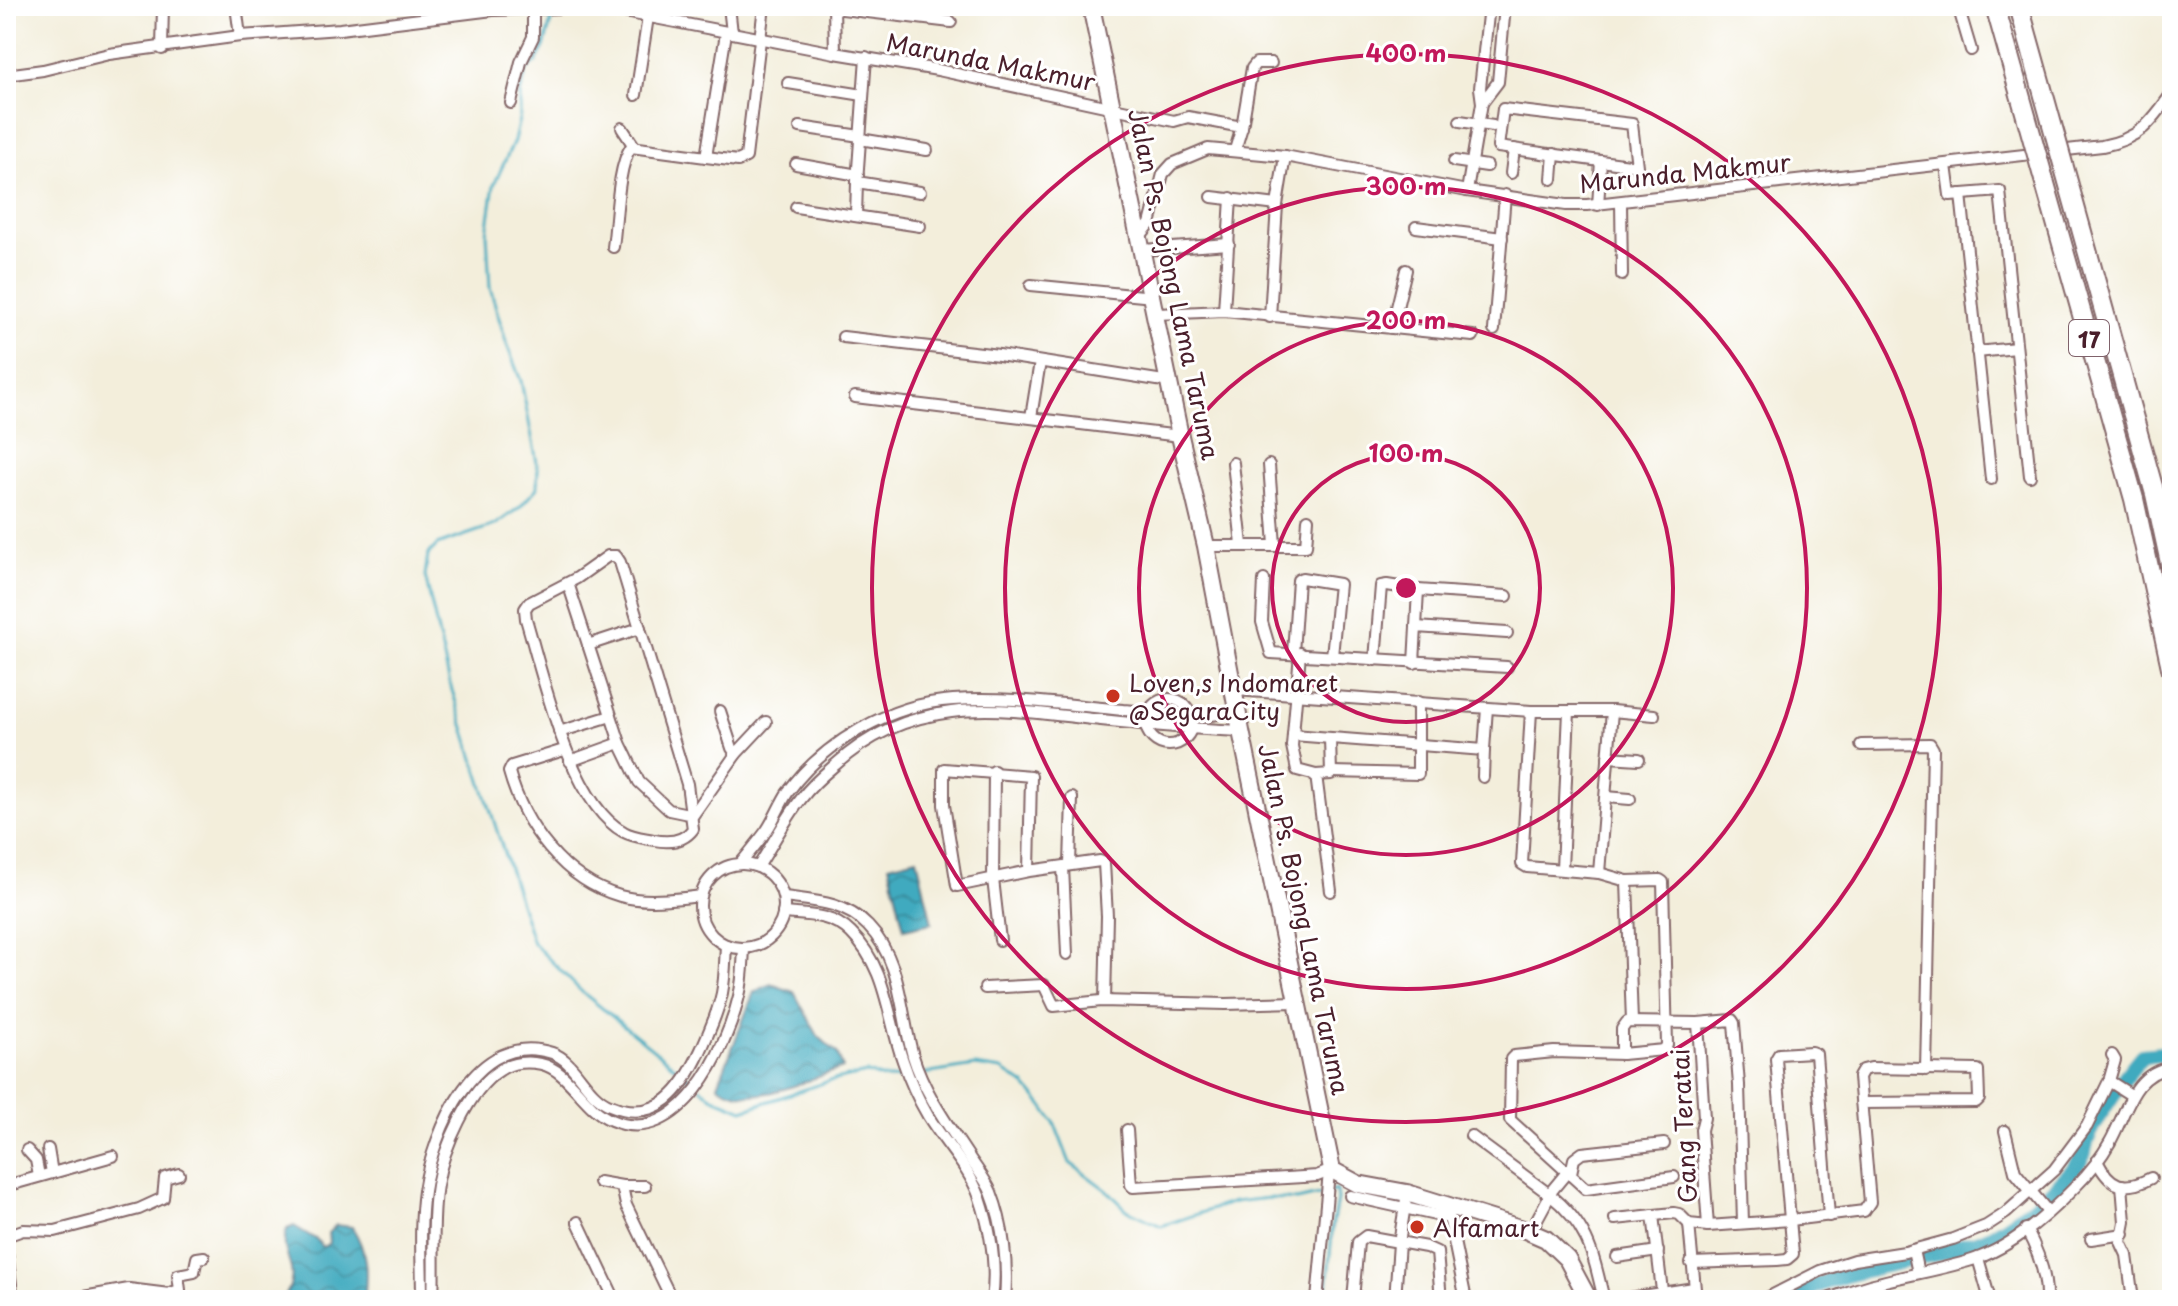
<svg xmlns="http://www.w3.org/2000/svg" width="2178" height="1306" font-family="'Playpen Sans',sans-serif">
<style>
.water{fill:url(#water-waves);stroke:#456475;stroke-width:2}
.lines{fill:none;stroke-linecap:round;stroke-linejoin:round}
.stream{stroke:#40aabf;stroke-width:3}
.river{stroke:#40aabf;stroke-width:16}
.minor-casing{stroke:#856769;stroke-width:14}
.primary-casing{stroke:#856769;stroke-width:20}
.minor{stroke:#fff;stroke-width:10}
.primary{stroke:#fff;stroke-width:16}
.motorway-bridge-casing{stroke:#856769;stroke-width:22;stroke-linecap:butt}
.motorway-bridge{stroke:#fff;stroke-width:18}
.ring{fill:none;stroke:#c2185b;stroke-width:4}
.poi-dot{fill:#c8321e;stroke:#fff;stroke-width:3}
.labels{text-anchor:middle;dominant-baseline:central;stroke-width:6;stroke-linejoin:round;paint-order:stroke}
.shield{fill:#fff;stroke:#80626b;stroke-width:2}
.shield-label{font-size:22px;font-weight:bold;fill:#4a1f2b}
.street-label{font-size:24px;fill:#4a1f2b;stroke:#fff}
.poi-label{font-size:24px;fill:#4a1f2b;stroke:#fff;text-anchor:start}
.centre{fill:#c2185b;stroke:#fff;stroke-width:4}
.ring-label{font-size:24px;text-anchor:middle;font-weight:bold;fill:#c2185b;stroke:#fff;stroke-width:6;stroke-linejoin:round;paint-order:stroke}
</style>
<defs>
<pattern id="water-waves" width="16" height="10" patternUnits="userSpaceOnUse" patternTransform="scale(2)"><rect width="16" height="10" fill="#40aabf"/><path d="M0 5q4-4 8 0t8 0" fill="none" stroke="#388a9b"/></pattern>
</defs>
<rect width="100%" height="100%" fill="#fff"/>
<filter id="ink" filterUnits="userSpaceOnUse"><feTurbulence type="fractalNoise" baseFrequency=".0125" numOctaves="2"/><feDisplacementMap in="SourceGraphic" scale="16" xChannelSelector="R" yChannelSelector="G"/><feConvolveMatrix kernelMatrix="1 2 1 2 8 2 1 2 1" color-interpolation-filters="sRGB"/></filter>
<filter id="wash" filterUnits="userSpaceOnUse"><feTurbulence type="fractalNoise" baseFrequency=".006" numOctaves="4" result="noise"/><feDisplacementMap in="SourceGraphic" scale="32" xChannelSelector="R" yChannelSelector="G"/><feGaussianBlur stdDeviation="1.8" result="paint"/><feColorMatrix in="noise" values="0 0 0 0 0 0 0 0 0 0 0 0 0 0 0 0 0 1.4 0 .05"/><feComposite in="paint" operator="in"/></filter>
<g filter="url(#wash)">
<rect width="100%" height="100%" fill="#f3eedb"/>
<g class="water">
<polygon points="917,858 932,923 904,929 889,865"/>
<path d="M771 984 794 992 818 1036 837 1053 843 1068C807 1079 752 1111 718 1085L754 992Z"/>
<path d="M336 1225 352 1227C367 1250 368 1273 364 1300H283C305 1266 277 1259 287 1229L294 1226 317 1240 323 1247 329 1243 328 1233Z"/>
</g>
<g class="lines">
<g class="stream">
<polyline points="554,10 544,47 536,62 527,69 520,94 520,115 514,141 494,185 487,233 490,288 507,345 521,381 538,468 537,488 520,507 495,525 437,545 428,555 425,576 450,684 533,943 582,992 695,1083"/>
<polyline points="924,1074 975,1066 1002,1070 1025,1085 1042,1105 1054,1122 1070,1163 1109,1192 1127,1210 1161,1226 1234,1202 1269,1198 1297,1200 1323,1194"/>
<polyline points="701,1088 712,1097 743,1110 829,1081 867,1073 887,1079 905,1077"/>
<polyline points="1326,1300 1333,1221 1337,1200 1336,1190 1330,1192"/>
</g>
<path class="river" d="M1790 1300C1837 1269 1898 1265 1952 1249 1963 1245 1976 1243 1987 1238 2012 1226 2071 1180 2083 1155 2085 1149 2085 1143 2088 1137 2099 1113 2124 1077 2142 1056L2172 1053"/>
</g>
</g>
<g filter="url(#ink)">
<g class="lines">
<g class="minor-casing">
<g id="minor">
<polyline points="236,6 240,36"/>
<polyline points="729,6 732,33"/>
<polyline points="834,6 835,53"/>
<polyline points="1958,6 1971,50"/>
<polyline points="834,8 951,22"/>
<polyline points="162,49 163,6"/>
<polyline points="866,57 857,182 920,192"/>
<polyline points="6,75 43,70 109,54 240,36 340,29 493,10 598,7 835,53 938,70 1174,121 1188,117 1242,127"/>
<polyline points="788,83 863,95"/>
<polyline points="636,95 648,17"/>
<polyline points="511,103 521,62 533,37 533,8"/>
<polyline points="1482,103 1498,82 1505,6"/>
<polygon points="1503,109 1632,124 1637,166 1498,147"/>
<polyline points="1460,121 1493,126"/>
<polyline points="800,127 860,136"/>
<polyline points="622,128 634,146"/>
<polyline points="860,139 927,150"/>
<polyline points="1235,150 1242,127 1252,68 1256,63 1271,63"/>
<polyline points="706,157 738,161 746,157 764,6"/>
<polyline points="1454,161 1487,166"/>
<polyline points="796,164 858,175"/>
<polyline points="1946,165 1950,195 2000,191 2030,476"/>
<polyline points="1511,173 1514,149"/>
<polyline points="1552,179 1554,154"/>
<polyline points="1467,191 1482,103 1480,88 1489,6"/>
<polyline points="1961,194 1991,479"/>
<polyline points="1212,197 1277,205"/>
<polyline points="1621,202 1622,275"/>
<polyline points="1598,205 1601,161"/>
<polyline points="796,207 920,226"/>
<polyline points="856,216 857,182"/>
<polyline points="1416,227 1502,238"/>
<path d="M1140 236 1150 224 1163 174 1172 164 1208 149 1285 156 1467 191 1566 205H1587L2102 146C2139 139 2151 123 2172 93"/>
<path d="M613 247C617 221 617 167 631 147L706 157 726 33"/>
<polyline points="1143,250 1229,244"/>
<polyline points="1031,285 1153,297"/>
<polyline points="1224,311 1231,198"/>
<polyline points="1157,314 1224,311 1392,328 1406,270"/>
<polyline points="1270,317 1277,205 1285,156"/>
<polyline points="1392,328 1473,336"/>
<polyline points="1494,330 1505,195"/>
<polyline points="843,337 999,355 1170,382"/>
<polyline points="1977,352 2016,348"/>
<polyline points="855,397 1180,436"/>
<polyline points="1031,417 1040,362"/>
<polyline points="1233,463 1242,545"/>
<polyline points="1269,465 1275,545"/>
<polyline points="1206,546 1306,546 1308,519"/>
<path d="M608 556H616L620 562 687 784 693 829C684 841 669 843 654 840 645 838 633 837 624 832 570 804 543 675 526 619L525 609 529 603 577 578Z"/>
<polyline points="1264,580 1262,622 1271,653 1507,667"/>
<polyline points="568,583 620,743 639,782 669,810 693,815 736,754 766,722"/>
<polyline points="1416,627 1418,590 1507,596"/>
<polyline points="588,645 640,628"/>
<polyline points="1293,653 1298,580 1302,578 1339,584 1332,656"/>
<polyline points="1300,653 1292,746 1297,770 1316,775 1331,774 1330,738"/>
<polyline points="1375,660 1381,586 1387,585 1418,590"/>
<polyline points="1414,663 1416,627 1507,633"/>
<polyline points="1235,690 1531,711 1612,711 1654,715"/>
<circle cx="1169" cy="722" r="23"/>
<polyline points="720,711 732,748 736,754"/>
<polyline points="1531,711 1522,864 1527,867 1599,873 1627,881 1660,880 1663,882 1667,1045 1664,1050 1622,1054 1554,1052 1514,1056 1511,1059 1510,1120 1586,1189 1674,1177"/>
<polyline points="559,732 611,716"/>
<polyline points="1293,735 1484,750 1487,708"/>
<polyline points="1861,745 1930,744 1933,749 1926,1070"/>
<path d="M564 750 512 766 509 772C524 826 564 880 620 896 644 903 676 899 701 896"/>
<polyline points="1608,757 1639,759"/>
<polyline points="570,761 620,743"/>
<polyline points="994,771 993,879 1000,940"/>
<polyline points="1332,772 1418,774 1418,702"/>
<polyline points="1316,775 1331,891"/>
<polyline points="1483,777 1484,750"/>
<polyline points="1606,797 1630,799"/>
<path d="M741 863C750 852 759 841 767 830 775 818 780 804 788 792 824 742 891 704 953 700 1009 696 1067 705 1123 710 1156 712 1207 721 1238 710"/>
<circle cx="742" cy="906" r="42"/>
<polyline points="1070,865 1072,798"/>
<path d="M758 867C772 845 785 820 801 799 810 787 823 775 835 765 915 692 1003 709 1101 720 1148 725 1194 729 1241 731"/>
<polyline points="1063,867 1067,954"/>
<polyline points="1562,869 1569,711"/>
<polyline points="1029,871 1031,776 944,769 944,805 957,886 1029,871 1100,861 1104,863 1107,916 1105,1001"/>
<polyline points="1599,873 1612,711"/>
<polyline points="1627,881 1632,1022"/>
<path d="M784 897C815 901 845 902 868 926 902 961 900 1011 913 1056 924 1092 948 1125 969 1157 976 1168 986 1180 991 1192 1004 1225 1008 1265 1005 1300"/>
<path d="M783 913C808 915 832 914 851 933 887 968 887 1016 903 1061 909 1079 918 1099 928 1116 945 1144 969 1167 980 1198 991 1231 997 1265 992 1300"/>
<polyline points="985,988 1044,985 1054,1006 1101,1001 1226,1004 1296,1002"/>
<polyline points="1698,1023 1704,1118 1701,1130 1708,1226"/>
<polyline points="1622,1054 1622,1029 1627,1022 1698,1023 1732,1020 1734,1023 1739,1085 1743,1223"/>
<polyline points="2109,1081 2131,1095"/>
<polyline points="1127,1130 1131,1185 1133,1187 1303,1177 1317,1176 1332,1170"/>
<polyline points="2005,1131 2015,1172 2048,1212"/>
<polyline points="1471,1136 1549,1194 1568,1171"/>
<polyline points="48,1149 52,1173"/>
<polyline points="27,1150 36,1160 39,1176"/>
<path d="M2097 1161C2110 1187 2124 1192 2151 1178"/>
<polyline points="1571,1173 1574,1159 1582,1153 1664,1144"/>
<polyline points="599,1182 622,1186 626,1205 672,1300"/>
<polyline points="2122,1185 2125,1222 2121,1242 2127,1255 2133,1300"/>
<polyline points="6,1186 113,1156"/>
<polyline points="622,1186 645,1186"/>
<path d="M1549 1194C1588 1225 1593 1253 1604 1300"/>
<polyline points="1350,1196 1449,1218"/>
<polyline points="1448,1212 1466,1300"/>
<polyline points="1653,1215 1662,1291"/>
<polyline points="1615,1219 1674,1213 1679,1214 1689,1224 1708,1226 1791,1220 1864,1211 1870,1202 1859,1077 1863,1070 1871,1068 1978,1070 1979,1099 1976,1102 1861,1103"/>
<polyline points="578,1222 615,1300"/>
<polyline points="1689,1224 1696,1300"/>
<path d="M2026 1229C2038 1251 2047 1274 2046 1300"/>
<polyline points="1530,1232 1550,1195"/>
<polyline points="6,1236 23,1230 55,1231 139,1209 163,1198 165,1178 179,1174"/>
<polyline points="2091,1239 2124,1234"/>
<polyline points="6,1245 13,1300"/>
<polyline points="1913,1250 1918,1273"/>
<polyline points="1617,1257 1658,1251"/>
<polyline points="1978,1258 1990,1300"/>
<polyline points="1691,1263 1777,1260 1787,1259 1793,1254 1776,1059 1779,1054 1811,1052 1816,1054 1829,1216"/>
<polyline points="171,1299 170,1293 180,1290 178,1275 194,1272 197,1258 204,1257"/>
<polyline points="66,1300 129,1289 169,1294"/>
<path d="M422 1300C422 1264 419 1227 424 1191 433 1132 475 1028 552 1053 576 1061 585 1095 610 1105 658 1125 683 1089 701 1050 709 1032 718 1013 722 993 725 978 725 961 726 945"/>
<path d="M433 1300C435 1262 431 1222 437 1185 443 1149 469 1089 500 1070 512 1062 528 1061 541 1064 569 1070 583 1108 611 1120 680 1150 727 1048 739 996 743 981 743 964 744 948"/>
<polyline points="1317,1300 1329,1172"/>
<polyline points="1353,1300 1358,1242 1366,1236 1426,1247 1437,1252 1441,1300"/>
<polyline points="1395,1300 1399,1243 1407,1193"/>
<polyline points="1616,1300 1694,1288"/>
<polyline points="1723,1300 1732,1299"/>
<polyline points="1763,1300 1820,1271 1854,1260 1905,1252 1953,1239 1986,1226 2006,1213 2054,1170 2087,1126 2109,1081 2115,1060 2112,1055"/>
<path d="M1825 1300C1843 1294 1860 1287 1878 1283 1911 1274 1946 1269 1978 1258 2014 1245 2050 1213 2076 1186 2089 1173 2101 1158 2110 1142 2127 1112 2132 1073 2172 1067"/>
</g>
</g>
<g class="primary-casing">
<polyline id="primary" points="1091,6 1180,436 1206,546 1241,731 1332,1170 1358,1184 1407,1193 1523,1229 1546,1239 1567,1259 1589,1300"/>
</g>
<use href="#minor" class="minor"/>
<use href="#primary" class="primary"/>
<g class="motorway-bridge-casing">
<g id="motorway-bridge">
<polyline points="1995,6 2134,499 2172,672"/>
<polyline points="2019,6 2155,494 2172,572"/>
</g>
</g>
<use href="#motorway-bridge" class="motorway-bridge"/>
</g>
</g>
<g class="ring">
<circle cx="1406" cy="588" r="134"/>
<circle cx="1406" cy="588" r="267"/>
<circle cx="1406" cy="588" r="401"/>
<circle cx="1406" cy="588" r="534"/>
</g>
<g class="poi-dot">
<circle cx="1113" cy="696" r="8"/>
<circle cx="1417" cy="1227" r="8"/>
</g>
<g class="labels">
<rect class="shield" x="2069" y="320" width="40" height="36" rx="6"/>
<g class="shield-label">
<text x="2089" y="338">17</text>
</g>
<g class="street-label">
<text transform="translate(991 61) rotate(11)">Marunda Makmur</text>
<text transform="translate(1685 172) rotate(-6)">Marunda Makmur</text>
<text transform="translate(1175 284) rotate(78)">Jalan Ps. Bojong Lama Taruma</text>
<text transform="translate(1305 919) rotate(78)">Jalan Ps. Bojong Lama Taruma</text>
<text transform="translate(1683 1126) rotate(-93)">Gang Teratai</text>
</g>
<g class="poi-label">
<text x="1129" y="682">Loven,s Indomaret<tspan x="1129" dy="28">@SegaraCity</tspan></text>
<text x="1433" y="1227">Alfamart</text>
</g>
</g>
<circle cx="1406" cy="588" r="12" class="centre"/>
<g class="ring-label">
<text x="1406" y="62">400 m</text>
<text x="1406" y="195">300 m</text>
<text x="1406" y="329">200 m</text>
<text x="1406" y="462">100 m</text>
</g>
<rect width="2178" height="1306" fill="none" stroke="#fff" stroke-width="32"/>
</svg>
